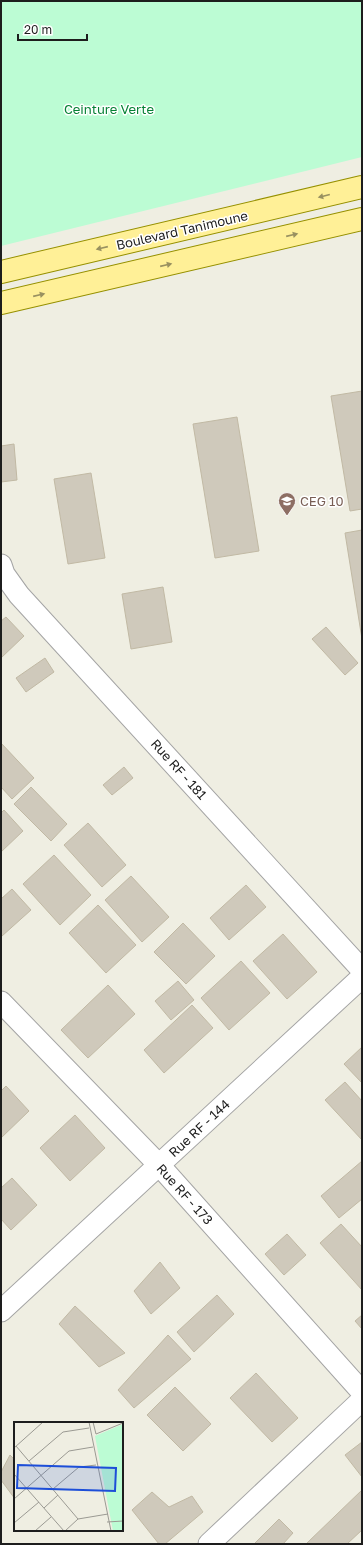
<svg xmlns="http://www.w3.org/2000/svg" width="363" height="1545" font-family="'Golos Text',sans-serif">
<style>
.park{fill:#bcfcd4}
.building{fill:#cfc9bb;stroke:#c1b9a4}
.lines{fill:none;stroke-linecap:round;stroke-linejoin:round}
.street-casing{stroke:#a4a4a4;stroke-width:23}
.primary-casing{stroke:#969000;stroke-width:24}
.street{stroke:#fff;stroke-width:21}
.primary{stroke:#fff097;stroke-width:22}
.oneway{fill:#999160}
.labels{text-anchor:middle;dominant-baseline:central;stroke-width:3;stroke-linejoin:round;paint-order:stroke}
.park-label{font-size:13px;fill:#058134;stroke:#fff}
.street-label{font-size:13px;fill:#1d1d1d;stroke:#fff}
.education-label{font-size:13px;fill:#785e54;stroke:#fff;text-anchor:start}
.inset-road{fill:none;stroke:#9b9a93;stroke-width:1}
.view{fill:#1d4ed8;fill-opacity:0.15;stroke:#1d4ed8;stroke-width:2}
.inset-edge{fill:none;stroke:#1d1d1d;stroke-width:2}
</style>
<rect width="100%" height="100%" fill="#efeee2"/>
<polygon class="park" points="1,1 362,1 362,157 1,246"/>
<g class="building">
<polygon points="362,391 362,509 350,511 331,396"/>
<polygon points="237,417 259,551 215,558 193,424"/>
<polygon points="14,444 17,480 1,482 1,446"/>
<polygon points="91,473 105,558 68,564 54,479"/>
<polygon points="362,530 362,639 345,533"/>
<polygon points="163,587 172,642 131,649 122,594"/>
<polygon points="6,617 24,636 1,658 1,621"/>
<polygon points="326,627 358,663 345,675 312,639"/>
<polygon points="45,658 54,672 26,692 16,678"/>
<polygon points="1,743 34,778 12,799 1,787"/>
<polygon points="124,767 133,778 112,795 103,785"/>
<polygon points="31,787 67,824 51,841 14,804"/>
<polygon points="4,810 23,831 1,852 1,813"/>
<polygon points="88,823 126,865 102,887 64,845"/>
<polygon points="54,855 91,895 60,925 23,884"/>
<polygon points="131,876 169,917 142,942 105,900"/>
<polygon points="246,885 266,907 229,940 210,918"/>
<polygon points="12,889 31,910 2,936 1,935 1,899"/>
<polygon points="98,905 136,945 106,973 69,933"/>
<polygon points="183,923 215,956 186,984 154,952"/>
<polygon points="283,934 317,972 287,999 253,961"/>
<polygon points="241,961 270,993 229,1030 201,998"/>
<polygon points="178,981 194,1000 171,1020 155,1001"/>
<polygon points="108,985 135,1014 88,1058 61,1030"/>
<polygon points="192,1005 213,1028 164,1073 144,1050"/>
<polygon points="362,1047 362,1083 344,1064"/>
<polygon points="345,1082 362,1101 362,1140 325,1100"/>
<polygon points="6,1086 29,1111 1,1138 1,1091"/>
<polygon points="75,1115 105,1148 70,1181 40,1148"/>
<polygon points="362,1161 362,1199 339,1218 321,1196"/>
<polygon points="12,1178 37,1205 11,1230 1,1219 1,1188"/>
<polygon points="341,1224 362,1247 362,1290 320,1243"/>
<polygon points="287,1234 306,1255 284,1275 265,1254"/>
<polygon points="160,1262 180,1288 151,1314 134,1291"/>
<polygon points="217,1295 234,1314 194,1352 177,1332"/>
<polygon points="75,1306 125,1353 99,1367 59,1324"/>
<polygon points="362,1315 362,1329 355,1321"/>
<polygon points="168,1335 191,1359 134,1408 118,1390"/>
<polygon points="256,1373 298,1418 272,1442 230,1398"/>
<polygon points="175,1387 211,1424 183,1451 147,1415"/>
<polygon points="362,1442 362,1477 345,1455"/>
<polygon points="10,1455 15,1460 15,1499 1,1480 1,1472"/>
<polygon points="362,1490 362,1530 347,1544 309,1544 307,1543"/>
<polygon points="152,1492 169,1507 192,1496 203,1512 165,1544 159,1544 132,1510"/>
<polygon points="279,1519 293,1533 283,1544 256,1544 255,1543"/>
</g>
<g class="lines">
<g class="street-casing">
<g id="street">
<polyline points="1,565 4,574 19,595 362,970"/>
<polyline points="1,1002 159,1165 362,1392"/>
<polyline points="1,1311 362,977"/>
<polyline points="209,1544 362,1400"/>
</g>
</g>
<g class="primary-casing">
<g id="primary">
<polyline points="1,272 362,187"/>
<polyline points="1,303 362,219"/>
</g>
</g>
<use href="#street" class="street"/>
<use href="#primary" class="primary"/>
</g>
<defs><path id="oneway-solid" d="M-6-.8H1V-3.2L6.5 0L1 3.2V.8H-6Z"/></defs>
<g class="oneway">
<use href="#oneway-solid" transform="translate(324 196) rotate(166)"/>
<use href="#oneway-solid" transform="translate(292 235) rotate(-13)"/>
<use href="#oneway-solid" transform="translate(102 248) rotate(167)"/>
<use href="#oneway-solid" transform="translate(166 265) rotate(-13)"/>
<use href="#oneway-solid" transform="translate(39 295) rotate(-13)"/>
</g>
<defs>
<g id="school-pin" transform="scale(0.9)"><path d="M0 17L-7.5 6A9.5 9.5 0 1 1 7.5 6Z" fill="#8d6e63" stroke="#fff"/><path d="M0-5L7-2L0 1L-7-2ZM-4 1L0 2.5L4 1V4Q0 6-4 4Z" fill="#fff"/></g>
</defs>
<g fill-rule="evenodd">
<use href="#school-pin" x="287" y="501"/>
</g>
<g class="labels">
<g class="park-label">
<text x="109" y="109">Ceinture Verte</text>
</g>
<g class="street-label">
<text transform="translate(182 230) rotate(-13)">Boulevard Tanimoune</text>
<text transform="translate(179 769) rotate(48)">Rue RF - 181</text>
<text transform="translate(199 1128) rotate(-43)">Rue RF - 144</text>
<text transform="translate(185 1194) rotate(48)">Rue RF - 173</text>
</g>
<g class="education-label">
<text x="300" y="501">CEG 10</text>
</g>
</g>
<g transform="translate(14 1422)">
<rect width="109" height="109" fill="#efeee2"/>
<path d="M109 2V109H99L81 14Z" fill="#bcfcd4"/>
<path class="inset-road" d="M75 0 97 109M79 0 82 12 109 1M2 24 64 97 51 109M0 26 29 0M15 39 49 10 75 6M0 52 50 109M39 67 65 45 82 43M0 77 55 29 79 25M30 86 44 73M64 97 94 92M93 100 109 99M0 101 25 80M21 109 37 95"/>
<path class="view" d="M4 43 102 46 101 69 3 66Z"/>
<rect width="109" height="109" class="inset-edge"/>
</g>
<rect width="363" height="1545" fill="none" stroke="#1d1d1d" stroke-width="4"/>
<path d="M18 34v6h69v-6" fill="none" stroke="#1d1d1d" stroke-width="2"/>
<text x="24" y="34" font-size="12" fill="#1d1d1d" stroke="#ffffff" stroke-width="3" paint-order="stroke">20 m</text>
</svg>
